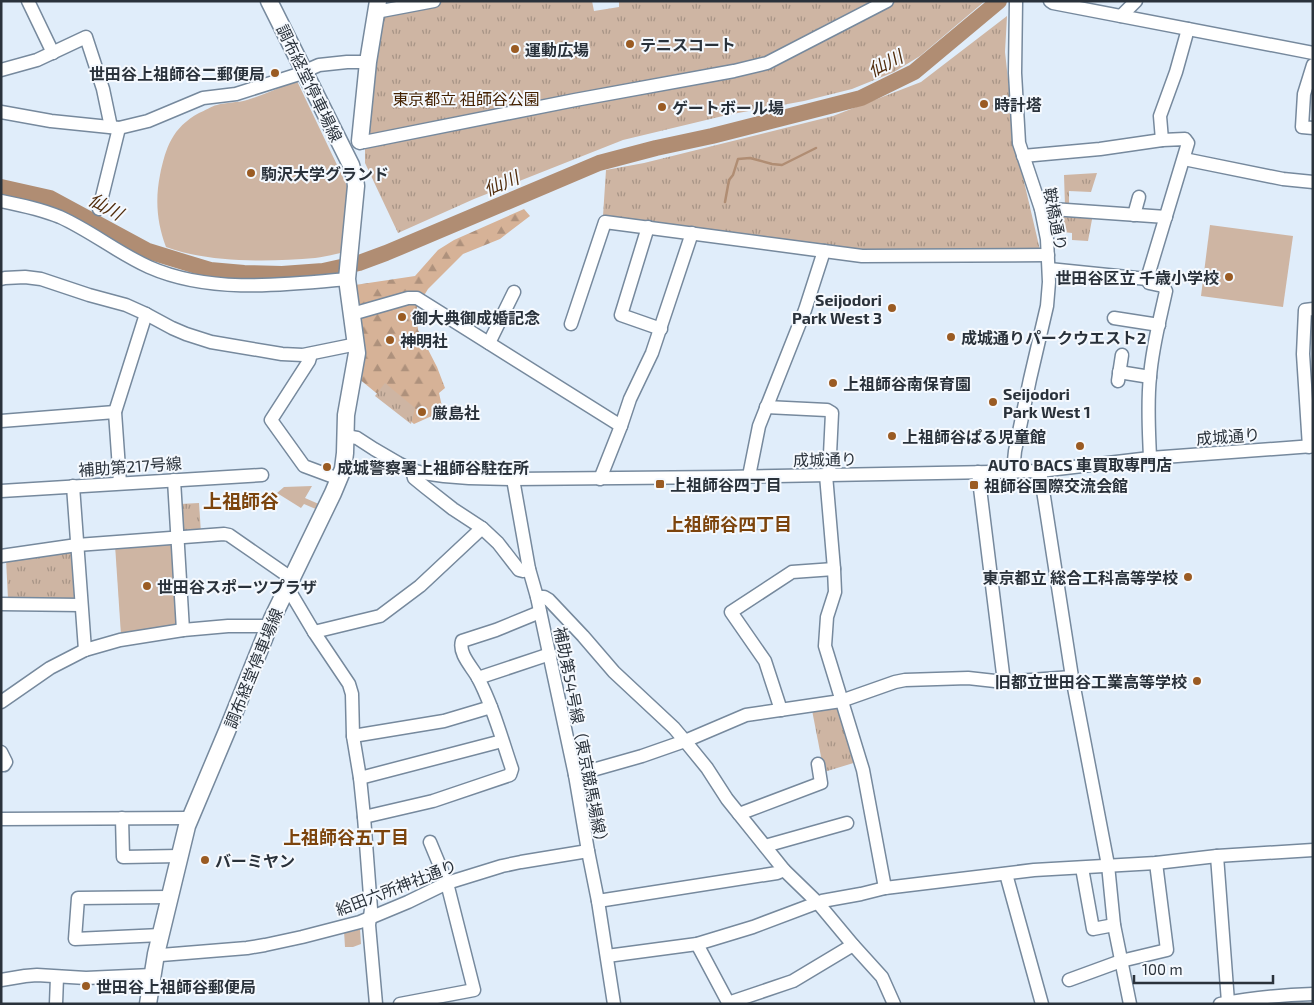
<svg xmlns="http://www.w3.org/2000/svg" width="1314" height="1005" font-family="'Exo 2','Noto Sans JP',sans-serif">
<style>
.grass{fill:#ceb5a3}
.forest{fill:url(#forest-firs)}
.park{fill:url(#park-tufts)}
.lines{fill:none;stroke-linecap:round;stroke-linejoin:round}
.stream{stroke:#b08d73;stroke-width:2.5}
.river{stroke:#b08d73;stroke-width:16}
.minor-casing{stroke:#76899d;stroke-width:15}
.major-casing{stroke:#76899d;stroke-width:19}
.minor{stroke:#fff;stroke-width:12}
.major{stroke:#fff;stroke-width:16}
.poi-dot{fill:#9a5b23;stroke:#f5f9fe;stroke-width:2}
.labels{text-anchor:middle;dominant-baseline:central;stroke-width:4;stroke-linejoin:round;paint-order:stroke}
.poi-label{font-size:16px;font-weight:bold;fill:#2a323b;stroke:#f5f9fe;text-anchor:start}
.street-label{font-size:16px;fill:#2a323b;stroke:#f5f9fe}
.park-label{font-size:16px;fill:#442101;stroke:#f5f9fe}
.water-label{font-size:18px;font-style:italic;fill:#512d0d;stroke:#f5f9fe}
.neighbourhood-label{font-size:18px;font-weight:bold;fill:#7c440d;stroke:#f5f9fe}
.quarter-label{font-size:19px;font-weight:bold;fill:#7c440d;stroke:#f5f9fe}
</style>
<defs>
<pattern id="forest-firs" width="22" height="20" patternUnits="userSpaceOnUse" patternTransform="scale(1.25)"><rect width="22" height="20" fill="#d6b297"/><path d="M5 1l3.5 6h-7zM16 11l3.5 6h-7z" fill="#ae917c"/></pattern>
<pattern id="park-tufts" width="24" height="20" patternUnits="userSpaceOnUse" patternTransform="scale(1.25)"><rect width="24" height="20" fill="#ceb5a3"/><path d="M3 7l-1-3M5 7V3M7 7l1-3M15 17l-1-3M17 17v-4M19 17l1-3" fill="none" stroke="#a79486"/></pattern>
</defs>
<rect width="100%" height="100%" fill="#e0edfa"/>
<g class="grass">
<path d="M297 81 349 190 345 252C335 254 325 257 315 258 269 262 209 263 166 247 157 223 155 200 160 175 166 147 172 128 199 113 205 111 211 106 217 105 226 102 237 103 247 100 264 95 280 87 297 81Z"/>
<polygon points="1210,225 1293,236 1283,307 1201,296"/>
<polygon points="437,466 482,466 486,474 437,472"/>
<polygon points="312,486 305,498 321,505 318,510 304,504 301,508 277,493 284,487"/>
<polygon points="173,541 179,626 121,635 115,545"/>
<polygon points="351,929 351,932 360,929 361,944 353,947 345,947 344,931"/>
</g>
<polygon class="forest" points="524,209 530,216 500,239 463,254 428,289 417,307 416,313 418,330 437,367 445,388 439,393 443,411 414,424 358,378 355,285 415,276 438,250 454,240"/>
<g class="park">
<polygon points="439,1 592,1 594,11 619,7 619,1 985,1 920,56 894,72 852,89 804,101 727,115 623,140 474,199 398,233 365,163 365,146 379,17"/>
<polygon points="1007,16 1005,52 1015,143 1040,250 864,253 719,231 603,216 606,170 644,163 833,116 921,82"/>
<polygon points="1097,173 1091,192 1069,191 1069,206 1065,206 1064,175"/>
<polygon points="1050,211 1093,214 1088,241 1072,240 1072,233 1054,231"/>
<polygon points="385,383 415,408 411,424 375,396"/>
<polygon points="199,503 201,533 184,533 182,530 180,504"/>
<polygon points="71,551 75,553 76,596 71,600 8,599 6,559"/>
<polygon points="839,700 860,761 824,772 811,705"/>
</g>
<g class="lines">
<polyline class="stream" points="725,202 729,180 733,175 738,159 750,158 772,164 782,165 816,148"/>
<polyline class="river" points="1,187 50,198 148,251 210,270 244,273 282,274 323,271 359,263 386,253 599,163 656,148 712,136 861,98 914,72 999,1"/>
<g class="minor-casing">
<g id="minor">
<polyline points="28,1 53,53"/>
<polyline points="1050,1 1053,3 1313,53"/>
<polyline points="376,12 434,1"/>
<polyline points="1121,16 1136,1"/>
<polyline points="1313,65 1304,94 1302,127 1313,128"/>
<polyline points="1,70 37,60 86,37 103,89 111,127"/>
<polyline points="1,112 51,121 119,128 148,121 203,98 236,94 296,75 319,65 347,62 368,62"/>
<polyline points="360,141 364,142 575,100 734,71 767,63 887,1"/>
<polyline points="1023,156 1100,149 1162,140"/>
<polyline points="1184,159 1283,179 1313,182"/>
<path d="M1 201C21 205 41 209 60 217 91 231 118 253 149 267 210 294 283 285 347 279"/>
<polyline points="99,209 119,128"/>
<polyline points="1041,209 1052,209 1166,217"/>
<polyline points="1134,215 1139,197"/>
<polyline points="648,227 621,315 661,329"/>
<polyline points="1049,269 1147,279"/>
<polyline points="1,279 5,278 25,277 41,279 89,295 126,305 146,314 172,328 186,334 211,342 282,354 303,355 357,344"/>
<polyline points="352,314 408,298 417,298 621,426"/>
<polyline points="1114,318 1159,325"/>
<polyline points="571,324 605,222 862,256 1048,255"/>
<polyline points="489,343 514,292"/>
<polyline points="311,354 309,361 271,420 304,466 339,479"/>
<polyline points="1119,372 1150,377"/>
<polyline points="1118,381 1122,355"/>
<polyline points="766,407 827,410 832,413 829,475"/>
<polyline points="1,421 115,412"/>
<polyline points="346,436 357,438 374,449 398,463 412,470 423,473 444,476 469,478 513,479 726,477 1040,471 1150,458 1313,446"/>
<polyline points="1309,447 1303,354 1305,310 1313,309"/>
<path d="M1150 458C1149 431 1147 404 1150 377 1152 348 1160 319 1166 291L1163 286 1149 283 1147 279 1188 143 1185 139 1162 140 1160 116 1176 72 1188 29"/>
<polyline points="412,470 414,478 425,487 453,509 482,528 498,543 519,570 523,571 529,569"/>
<polyline points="1013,471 1015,451 1030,379 1047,306 1049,282 1047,239 1041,209 1019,143 1015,73 1016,1"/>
<polyline points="1040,471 1072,677 1108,865 1114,925 1130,1004"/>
<polyline points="978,472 1004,682"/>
<polyline points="826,475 834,569 835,592 827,617 825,646 863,770 885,888"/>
<polyline points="749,476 759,426 805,310 824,251"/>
<polyline points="513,479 529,569 537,597 575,775 588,851 598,901 614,1004"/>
<polyline points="600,479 621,426 630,399 652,353 692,233"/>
<polyline points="174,480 183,630"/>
<polyline points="120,483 115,412 146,314"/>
<polyline points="73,486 85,650"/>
<polyline points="1,491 262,475"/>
<polyline points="1,556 77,545 224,534 229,535 291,578"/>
<polyline points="286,588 289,590 314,632 349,684 352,694 353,736 360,778 364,817 371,909 369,925 376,1004"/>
<polyline points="537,597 544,597 549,600 583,636 614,672 674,728 685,741 707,768 727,799 784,870 818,903 853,945 882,977 894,1004"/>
<polyline points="1,604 81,605"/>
<polyline points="314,632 380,616 420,586 482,528"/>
<polyline points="478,678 550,654"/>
<polyline points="1,702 50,668 85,650 120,640 183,630 228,626 269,626"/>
<polyline points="781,710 765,661 731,612 792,572 834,569"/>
<polyline points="353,736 444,721 491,707"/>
<polyline points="1,752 6,762 4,765 1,765"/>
<polyline points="575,775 642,756 685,741 746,715 841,701 895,682 905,680 968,678 1004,682 1072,677"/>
<polyline points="360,778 502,741"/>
<polyline points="739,814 821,783 818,764"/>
<path d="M364 817 433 801 510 775 512 769C502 740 493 706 478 678 473 668 458 654 462 641L496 630 540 612"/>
<polyline points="122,818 123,857 180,856"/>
<polyline points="1,819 189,818"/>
<polyline points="765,846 847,823"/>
<polyline points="1217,856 1228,1002"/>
<polyline points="1082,868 1093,929 1114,925"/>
<polyline points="1006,874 1042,1004"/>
<polyline points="598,901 777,873 784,870"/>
<polyline points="161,935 75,939 78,898 169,897"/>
<polyline points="697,944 729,1004"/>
<polyline points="156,954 161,955 247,948 265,945 302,937 360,922 408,902 447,883 502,866 521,862 588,851"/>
<polyline points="607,956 697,944 753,927 822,901 861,894 885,888 1034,870 1156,863 1217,856 1313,850"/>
<polyline points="1,980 25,976 37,975 86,978 152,975"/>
<polyline points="1069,980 1121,961 1167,950 1156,863"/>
<polyline points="728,1003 793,981 853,945"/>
<polyline points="56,1004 57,977"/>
<polyline points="400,1004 474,990 447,883 430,842"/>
<path d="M1220 1004C1250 998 1281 995 1313 994"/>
</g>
</g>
<g class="major-casing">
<g id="major">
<polyline points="360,141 368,62 378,1"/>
<polyline points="148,1004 156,954 187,826 227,731 272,619 333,493 343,469 345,453 346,415 357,353 347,279 356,186 355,178 351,165 269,1"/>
</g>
</g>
<use href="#minor" class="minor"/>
<use href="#major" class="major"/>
</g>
<g class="poi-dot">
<circle cx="630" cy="44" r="5"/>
<circle cx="515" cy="49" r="5"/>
<circle cx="275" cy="73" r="5"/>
<circle cx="984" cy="104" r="5"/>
<circle cx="662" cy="107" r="5"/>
<circle cx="251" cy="173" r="5"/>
<circle cx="1229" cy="277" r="5"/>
<circle cx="892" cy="308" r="5"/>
<circle cx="402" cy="317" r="5"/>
<circle cx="951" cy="337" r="5"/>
<circle cx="390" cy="340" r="5"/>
<circle cx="833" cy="383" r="5"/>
<circle cx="993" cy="402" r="5"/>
<circle cx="422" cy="412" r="5"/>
<circle cx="892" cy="436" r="5"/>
<circle cx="1080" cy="446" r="5"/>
<circle cx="327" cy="467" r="5"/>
<rect x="655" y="479" width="10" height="10" rx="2.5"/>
<rect x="969" y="480" width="10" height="10" rx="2.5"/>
<circle cx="1188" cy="577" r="5"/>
<circle cx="147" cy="586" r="5"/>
<circle cx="1197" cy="681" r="5"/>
<circle cx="205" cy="860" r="5"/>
<circle cx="86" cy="986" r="5"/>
</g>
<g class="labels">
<g class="poi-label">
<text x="640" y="44">テニスコート</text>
<text x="525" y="49">運動広場</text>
<text x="265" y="73" text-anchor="end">世田谷上祖師谷二郵便局</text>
<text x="994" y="104">時計塔</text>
<text x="672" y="107">ゲートボール場</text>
<text x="261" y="173">駒沢大学グランド</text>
<text x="1219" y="277" text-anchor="end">世田谷区立 千歳小学校</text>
<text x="882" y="299" text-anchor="end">Seijodori<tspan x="882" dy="18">Park West 3</tspan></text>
<text x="412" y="317">御大典御成婚記念</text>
<text x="961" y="337">成城通りパークウエスト2</text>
<text x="400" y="340">神明社</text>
<text x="843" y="383">上祖師谷南保育園</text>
<text x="1003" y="393">Seijodori<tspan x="1003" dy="18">Park West 1</tspan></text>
<text x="432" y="412">厳島社</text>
<text x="902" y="436">上祖師谷ぱる児童館</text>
<text x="1080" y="464" text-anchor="middle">AUTO BACS 車買取専門店</text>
<text x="337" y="467">成城警察署上祖師谷駐在所</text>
<text x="670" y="484">上祖師谷四丁目</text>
<text x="984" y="485">祖師谷国際交流会館</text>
<text x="1178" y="577" text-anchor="end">東京都立 総合工科高等学校</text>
<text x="157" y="586">世田谷スポーツプラザ</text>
<text x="1187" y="681" text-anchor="end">旧都立世田谷工業高等学校</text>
<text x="215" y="860">バーミヤン</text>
<text x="96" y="986">世田谷上祖師谷郵便局</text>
</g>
<g class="street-label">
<text transform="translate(310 83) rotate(64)">調布経堂停車場線</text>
<text transform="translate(1056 219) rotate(79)">鞍橋通り</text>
<text transform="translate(1228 436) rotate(-4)">成城通り</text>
<text transform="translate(825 459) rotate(-1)">成城通り</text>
<text transform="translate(130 466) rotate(-4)">補助第217号線</text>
<text transform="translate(253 668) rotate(-68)">調布経堂停車場線</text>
<text transform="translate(582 738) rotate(79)">補助第54号線（東京競馬場線）</text>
<text transform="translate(396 887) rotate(-21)">給田六所神社通り</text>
</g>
<g class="park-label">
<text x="466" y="98">東京都立 祖師谷公園</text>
</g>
<g class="water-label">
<text transform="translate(885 63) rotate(-27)">仙川</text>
<text transform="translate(501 183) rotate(-23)">仙川</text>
<text transform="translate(106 206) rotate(29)">仙川</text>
</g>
<g class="neighbourhood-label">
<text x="729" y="524">上祖師谷四丁目</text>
<text x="346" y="837">上祖師谷五丁目</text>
</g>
<g class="quarter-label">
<text x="241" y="500">上祖師谷</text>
</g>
</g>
<rect width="1314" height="1005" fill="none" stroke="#2a323b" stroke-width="5"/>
<path d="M1134 975v8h139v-8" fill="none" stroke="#2a323b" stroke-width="2.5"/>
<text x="1142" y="975" font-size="15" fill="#2a323b" stroke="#f5f9fe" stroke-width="4" paint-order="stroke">100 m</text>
</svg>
